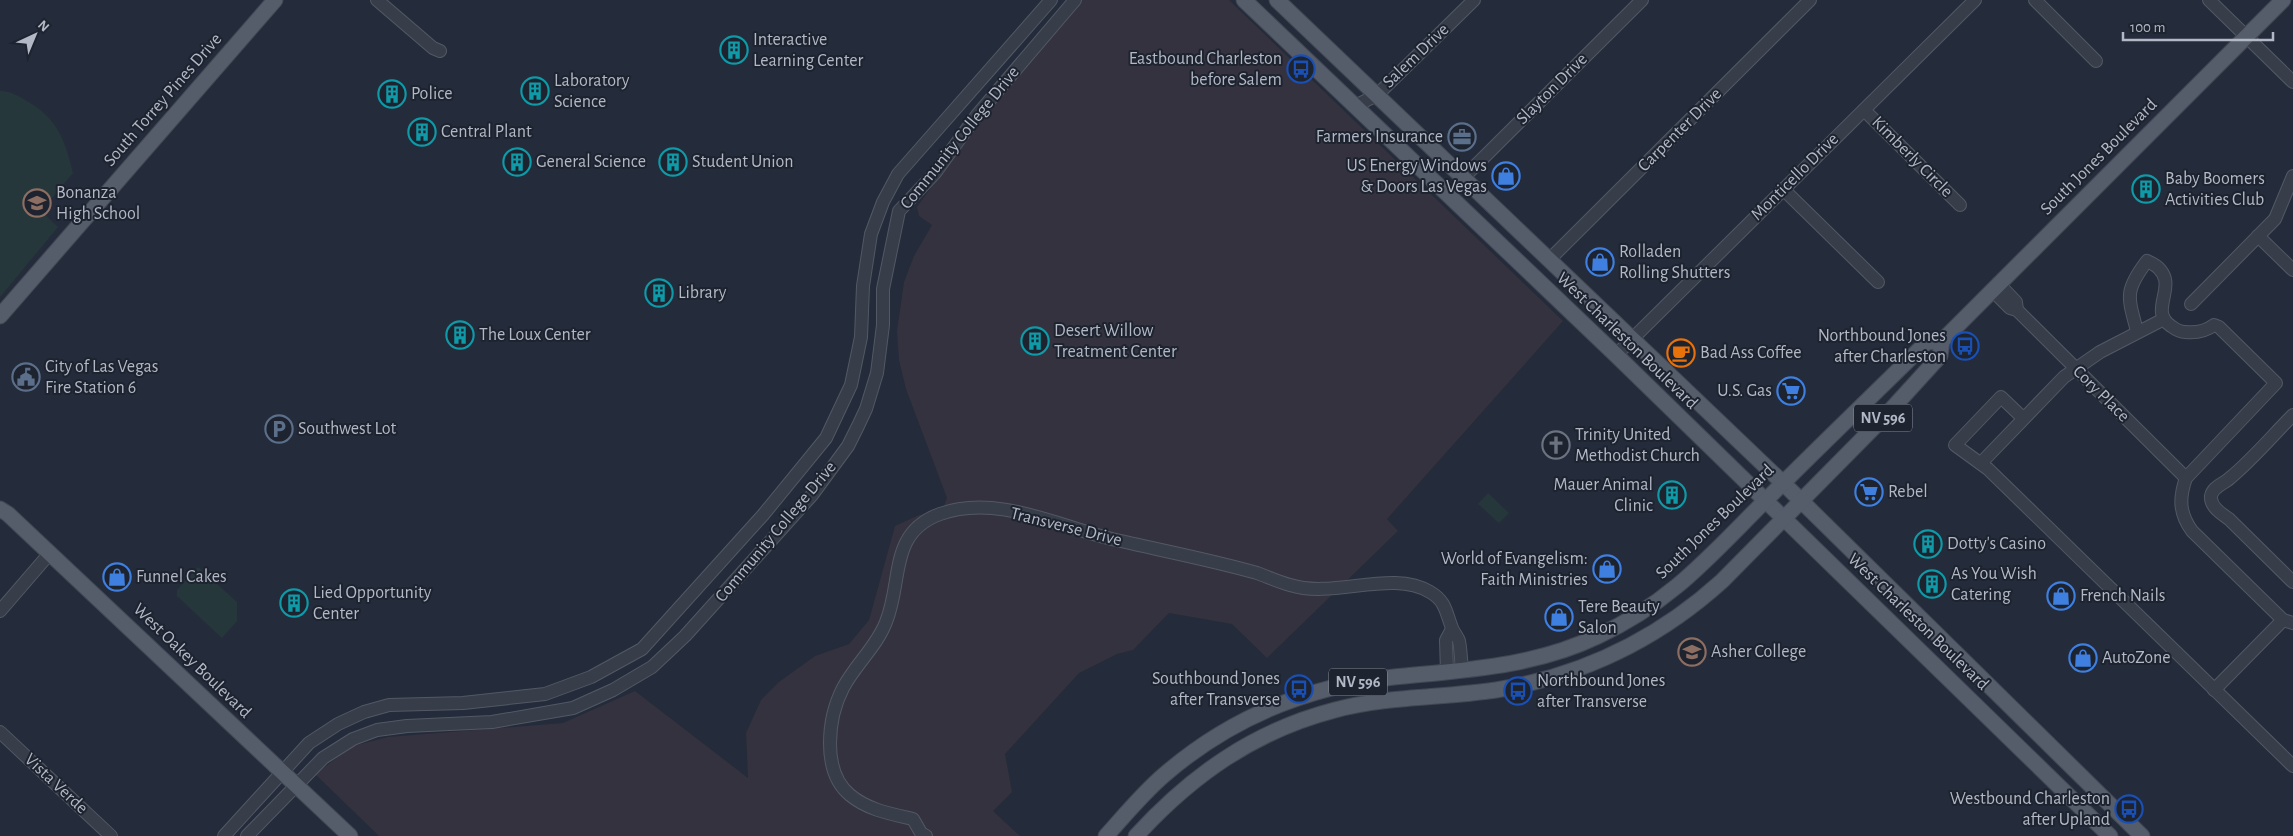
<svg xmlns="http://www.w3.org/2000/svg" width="2293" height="836" font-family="'Alegreya Sans',sans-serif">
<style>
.medical{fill:#34323e}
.green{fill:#26373b}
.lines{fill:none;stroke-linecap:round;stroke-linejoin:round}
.minor-casing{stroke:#535865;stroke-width:14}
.major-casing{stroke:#414753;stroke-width:17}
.minor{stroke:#373e4a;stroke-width:12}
.major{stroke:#555c6a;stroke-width:15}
.labels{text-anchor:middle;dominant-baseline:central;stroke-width:4;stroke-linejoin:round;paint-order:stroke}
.shield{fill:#1d232f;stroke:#868b99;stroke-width:1}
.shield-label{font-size:16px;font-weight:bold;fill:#b3b8c6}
.poi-label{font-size:18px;fill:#b3b8c6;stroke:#1d232f;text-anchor:start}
.street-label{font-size:18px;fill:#b3b8c6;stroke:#1d232f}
</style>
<rect width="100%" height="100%" fill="#242b3a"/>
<polygon class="medical" points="1082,0 1229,0 1563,321 1387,519 1398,531 1267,658 1232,624 1169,613 1133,650 1117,654 1079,673 1005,754 1012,792 993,811 1020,836 379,836 315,774 353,746 388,737 563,723 635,691 748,778 746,733 761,700 779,682 815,656 849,644 869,620 895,526 919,515 942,511 947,498 906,389 899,360 897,331 904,282 914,256 932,225 919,216 917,207 970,134"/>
<g class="green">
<path d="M0 91C10 91 17 95 25 100 57 117 65 140 73 173L41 211 58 227 0 297Z"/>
<polygon points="1488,493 1509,513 1499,523 1478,504"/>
<polygon points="198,567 237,602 237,621 222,638 177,596 177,590"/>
</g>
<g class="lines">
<g class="minor-casing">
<g id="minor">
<polyline points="377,0 433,48 440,51"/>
<polyline points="2035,0 2096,61"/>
<polyline points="2209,0 2293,82"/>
<polyline points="1355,106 1377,95 1474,0"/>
<polyline points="1864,110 1960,205"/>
<polyline points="1463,178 1642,0"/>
<polyline points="1783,189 1878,282"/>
<polyline points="2258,236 2293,270"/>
<polyline points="1549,260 1810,0"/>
<polyline points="1998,283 2016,302 2017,310"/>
<polyline points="1992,290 2010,308 2017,310 2186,478"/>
<polyline points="2191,304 2275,219 2293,176"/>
<path d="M2137 331C2128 297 2124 291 2147 261 2156 265 2162 269 2165 279 2169 294 2152 314 2171 326 2175 329 2179 332 2185 332 2195 333 2206 331 2214 325L2219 327 2276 383 2186 478C2179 498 2179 513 2192 531L2283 620 2293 623"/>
<polyline points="1616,355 1975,0"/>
<path d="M2293 415C2272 436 2253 459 2230 478 2224 484 2213 486 2211 496 2210 507 2222 514 2229 519L2293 582"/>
<polyline points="2023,418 2001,397 1955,445 1988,469 2293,766"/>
<polyline points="1981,463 2064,377 2100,352 2164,319"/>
<polyline points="0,611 50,553"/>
<polyline points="1447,672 1446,640 1452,629"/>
<polyline points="2214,690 2283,620"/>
<polyline points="0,732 111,836"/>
<polyline points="224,836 309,743 338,724 364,712 389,705 463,703 545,694 591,677 642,649 763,515 826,438 851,385 861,337 863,286 871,234 883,202 898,174 1051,0"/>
<polyline points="247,836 323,758 353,739 377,730 407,726 492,722 573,708 613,690 652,667 685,636 812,495 848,446 858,426 866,409 877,373 883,325 883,289 899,211 935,173 977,115 1075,0"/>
<path d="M926 836 921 833 913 819C891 814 868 810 850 795 821 771 828 717 843 688 855 665 877 646 886 622 903 581 888 533 940 514 995 494 1056 525 1108 538 1158 550 1208 559 1257 573 1268 577 1279 582 1290 585 1334 599 1392 569 1430 592 1446 601 1446 613 1452 628 1454 633 1458 637 1459 641 1461 651 1461 661 1462 671"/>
</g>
</g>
<g class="major-casing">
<g id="major">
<polyline points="1244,0 1616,355 2110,836"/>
<polyline points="1277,0 1783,483 2142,836"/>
<polyline points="0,316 275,0"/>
<polyline points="0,509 8,514 350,836"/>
<path d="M1106 836C1125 815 1143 793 1164 775 1230 718 1309 686 1394 677 1464 670 1534 667 1598 636 1674 601 1713 552 1771 495 1822 444 1875 393 1927 342L1942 341"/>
<path d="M1136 836C1192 775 1254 731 1335 710 1387 696 1443 698 1496 690 1581 676 1658 639 1722 581L1888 413 1940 356 1942 341 2283 0"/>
</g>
</g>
<use href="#minor" class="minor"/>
<use href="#major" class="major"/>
</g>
<defs>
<g id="building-ring" transform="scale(1.4375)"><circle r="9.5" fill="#1d232f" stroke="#0f9aa8" stroke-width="1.5"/><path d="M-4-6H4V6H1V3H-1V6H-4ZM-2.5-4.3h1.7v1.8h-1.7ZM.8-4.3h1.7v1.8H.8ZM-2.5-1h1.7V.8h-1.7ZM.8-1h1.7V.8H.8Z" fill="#0f9aa8"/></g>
<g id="bus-ring" transform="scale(1.4375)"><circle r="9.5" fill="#1d232f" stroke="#1a4fb4" stroke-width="1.5"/><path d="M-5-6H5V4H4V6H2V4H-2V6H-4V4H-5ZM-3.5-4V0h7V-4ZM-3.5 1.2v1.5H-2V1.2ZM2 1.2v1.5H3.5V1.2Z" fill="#1a4fb4"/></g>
<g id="office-ring" transform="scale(1.4375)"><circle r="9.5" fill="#1d232f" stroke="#5c6f8a" stroke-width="1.5"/><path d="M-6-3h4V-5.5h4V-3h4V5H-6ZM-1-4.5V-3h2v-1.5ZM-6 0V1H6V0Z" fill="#5c6f8a"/></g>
<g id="shop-ring" transform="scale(1.4375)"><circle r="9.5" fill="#1d232f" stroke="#3f7fe0" stroke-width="1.5"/><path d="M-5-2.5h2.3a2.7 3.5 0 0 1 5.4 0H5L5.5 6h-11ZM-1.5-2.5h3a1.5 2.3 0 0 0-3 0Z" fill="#3f7fe0"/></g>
<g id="school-ring" transform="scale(1.4375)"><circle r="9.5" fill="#1d232f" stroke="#8d6e63" stroke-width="1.5"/><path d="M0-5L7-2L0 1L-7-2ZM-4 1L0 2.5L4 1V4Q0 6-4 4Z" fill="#8d6e63"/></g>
<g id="cafe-ring" transform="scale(1.4375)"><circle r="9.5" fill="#1d232f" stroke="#e8710a" stroke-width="1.5"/><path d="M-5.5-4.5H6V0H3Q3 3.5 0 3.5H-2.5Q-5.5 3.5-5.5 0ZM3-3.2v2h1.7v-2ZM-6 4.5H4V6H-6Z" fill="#e8710a"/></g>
<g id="civic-ring" transform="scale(1.4375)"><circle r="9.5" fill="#1d232f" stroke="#5c6f8a" stroke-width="1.5"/><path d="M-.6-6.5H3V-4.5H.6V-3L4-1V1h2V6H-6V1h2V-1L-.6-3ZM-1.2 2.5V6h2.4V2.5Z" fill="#5c6f8a"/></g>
<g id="supermarket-ring" transform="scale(1.4375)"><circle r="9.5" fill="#1d232f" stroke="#3f7fe0" stroke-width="1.5"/><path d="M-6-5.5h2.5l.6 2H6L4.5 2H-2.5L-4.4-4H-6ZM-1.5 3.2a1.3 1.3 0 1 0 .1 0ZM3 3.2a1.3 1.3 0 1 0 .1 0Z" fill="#3f7fe0"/></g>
<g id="parking-ring" transform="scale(1.4375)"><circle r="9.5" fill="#1d232f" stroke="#5c6f8a" stroke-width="1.5"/><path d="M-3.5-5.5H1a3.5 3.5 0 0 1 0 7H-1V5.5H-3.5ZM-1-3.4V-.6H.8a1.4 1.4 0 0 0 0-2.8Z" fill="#5c6f8a"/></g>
<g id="church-ring" transform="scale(1.4375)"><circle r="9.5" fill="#1d232f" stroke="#6b7280" stroke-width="1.5"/><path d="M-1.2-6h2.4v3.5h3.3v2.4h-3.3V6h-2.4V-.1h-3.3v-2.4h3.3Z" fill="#6b7280"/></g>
<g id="university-ring" transform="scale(1.4375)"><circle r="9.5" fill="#1d232f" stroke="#8d6e63" stroke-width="1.5"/><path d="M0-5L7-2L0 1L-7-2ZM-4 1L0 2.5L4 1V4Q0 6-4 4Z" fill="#8d6e63"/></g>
</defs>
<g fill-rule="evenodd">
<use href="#building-ring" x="734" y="50"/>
<use href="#bus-ring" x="1301" y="69"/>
<use href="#building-ring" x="535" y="91"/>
<use href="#building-ring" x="392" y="94"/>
<use href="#building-ring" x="422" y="132"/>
<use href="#office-ring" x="1462" y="137"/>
<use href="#building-ring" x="517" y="162"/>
<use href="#building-ring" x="673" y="162"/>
<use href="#shop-ring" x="1506" y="176"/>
<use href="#building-ring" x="2146" y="189"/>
<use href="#school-ring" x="37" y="203"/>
<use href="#shop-ring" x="1600" y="262"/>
<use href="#building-ring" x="659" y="293"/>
<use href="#building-ring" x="460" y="335"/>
<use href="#building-ring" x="1035" y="341"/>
<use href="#bus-ring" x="1965" y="346"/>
<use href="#cafe-ring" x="1681" y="353"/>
<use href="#civic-ring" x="26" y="377"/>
<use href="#supermarket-ring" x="1791" y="391"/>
<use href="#parking-ring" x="279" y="429"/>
<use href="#church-ring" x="1556" y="445"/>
<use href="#supermarket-ring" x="1869" y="492"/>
<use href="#building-ring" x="1672" y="495"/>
<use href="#building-ring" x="1928" y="544"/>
<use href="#shop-ring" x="1607" y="569"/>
<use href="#shop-ring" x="117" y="577"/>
<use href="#building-ring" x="1932" y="584"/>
<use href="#shop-ring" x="2061" y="596"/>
<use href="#building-ring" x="294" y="603"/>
<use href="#shop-ring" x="1559" y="617"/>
<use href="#university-ring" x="1692" y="652"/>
<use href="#shop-ring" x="2083" y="658"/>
<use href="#bus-ring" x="1299" y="689"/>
<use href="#bus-ring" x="1518" y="691"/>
<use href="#bus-ring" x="2129" y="809"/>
</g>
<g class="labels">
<g class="shield">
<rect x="1854" y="404.5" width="58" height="27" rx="4"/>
<rect x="1329" y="668.5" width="58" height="27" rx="4"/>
</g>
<g class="shield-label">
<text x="1883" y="418">NV 596</text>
<text x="1358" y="682">NV 596</text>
</g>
<g class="poi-label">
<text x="753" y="40">Interactive<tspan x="753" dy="21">Learning Center</tspan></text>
<text x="1282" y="59" text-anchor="end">Eastbound Charleston<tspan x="1282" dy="21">before Salem</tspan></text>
<text x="554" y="81">Laboratory<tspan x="554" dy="21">Science</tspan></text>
<text x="411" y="94">Police</text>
<text x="441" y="132">Central Plant</text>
<text x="1443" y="137" text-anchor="end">Farmers Insurance</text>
<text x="536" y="162">General Science</text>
<text x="692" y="162">Student Union</text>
<text x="1487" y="166" text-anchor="end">US Energy Windows<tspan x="1487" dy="21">&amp; Doors Las Vegas</tspan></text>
<text x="2165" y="179">Baby Boomers<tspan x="2165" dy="21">Activities Club</tspan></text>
<text x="56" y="193">Bonanza<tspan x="56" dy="21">High School</tspan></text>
<text x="1619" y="252">Rolladen<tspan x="1619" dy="21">Rolling Shutters</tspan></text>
<text x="678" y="293">Library</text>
<text x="1054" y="331">Desert Willow<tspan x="1054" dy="21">Treatment Center</tspan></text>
<text x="479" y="335">The Loux Center</text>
<text x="1946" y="336" text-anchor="end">Northbound Jones<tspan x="1946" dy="21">after Charleston</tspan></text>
<text x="1700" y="353">Bad Ass Coffee</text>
<text x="45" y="367">City of Las Vegas<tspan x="45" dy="21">Fire Station 6</tspan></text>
<text x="1772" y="391" text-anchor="end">U.S. Gas</text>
<text x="298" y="429">Southwest Lot</text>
<text x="1575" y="435">Trinity United<tspan x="1575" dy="21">Methodist Church</tspan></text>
<text x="1653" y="485" text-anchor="end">Mauer Animal<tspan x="1653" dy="21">Clinic</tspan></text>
<text x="1888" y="492">Rebel</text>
<text x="1947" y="544">Dotty's Casino</text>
<text x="1588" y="559" text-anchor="end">World of Evangelism:<tspan x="1588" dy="21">Faith Ministries</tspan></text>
<text x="1951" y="574">As You Wish<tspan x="1951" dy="21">Catering</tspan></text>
<text x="136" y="577">Funnel Cakes</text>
<text x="313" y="593">Lied Opportunity<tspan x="313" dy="21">Center</tspan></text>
<text x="2080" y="596">French Nails</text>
<text x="1578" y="607">Tere Beauty<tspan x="1578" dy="21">Salon</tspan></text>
<text x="1711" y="652">Asher College</text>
<text x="2102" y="658">AutoZone</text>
<text x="1280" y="679" text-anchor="end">Southbound Jones<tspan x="1280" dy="21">after Transverse</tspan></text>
<text x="1537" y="681">Northbound Jones<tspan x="1537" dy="21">after Transverse</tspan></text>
<text x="2110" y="799" text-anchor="end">Westbound Charleston<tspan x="2110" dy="21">after Upland</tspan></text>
</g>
<g class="street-label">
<text transform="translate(1416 56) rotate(-44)">Salem Drive</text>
<text transform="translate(1552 89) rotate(-45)">Slayton Drive</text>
<text transform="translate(163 100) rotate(-49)">South Torrey Pines Drive</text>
<text transform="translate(1680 130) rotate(-45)">Carpenter Drive</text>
<text transform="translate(960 138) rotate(-51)">Community College Drive</text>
<text transform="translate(1912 157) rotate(45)">Kimberly Circle</text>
<text transform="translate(2099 157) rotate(-45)">South Jones Boulevard</text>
<text transform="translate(1795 177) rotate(-45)">Monticello Drive</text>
<text transform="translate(1627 341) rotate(44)">West Charleston Boulevard</text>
<text transform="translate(2101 394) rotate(45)">Cory Place</text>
<text transform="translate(1715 522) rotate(-44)">South Jones Boulevard</text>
<text transform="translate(1066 527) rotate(14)">Transverse Drive</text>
<text transform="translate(776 532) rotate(-50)">Community College Drive</text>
<text transform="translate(1918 622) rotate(44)">West Charleston Boulevard</text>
<text transform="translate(192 661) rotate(44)">West Oakey Boulevard</text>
<text transform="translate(56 784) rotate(43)">Vista Verde</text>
</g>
</g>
<g transform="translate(35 35) rotate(44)" stroke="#1d232f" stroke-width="4" paint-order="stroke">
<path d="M0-4L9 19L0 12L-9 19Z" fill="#b3b8c6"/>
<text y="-8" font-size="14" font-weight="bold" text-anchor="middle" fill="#b3b8c6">N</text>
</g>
<path d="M2123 32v8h150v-8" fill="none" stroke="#b3b8c6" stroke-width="2.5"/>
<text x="2130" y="32" font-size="15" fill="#b3b8c6" stroke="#1d232f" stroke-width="4" paint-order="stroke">100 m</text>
</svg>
